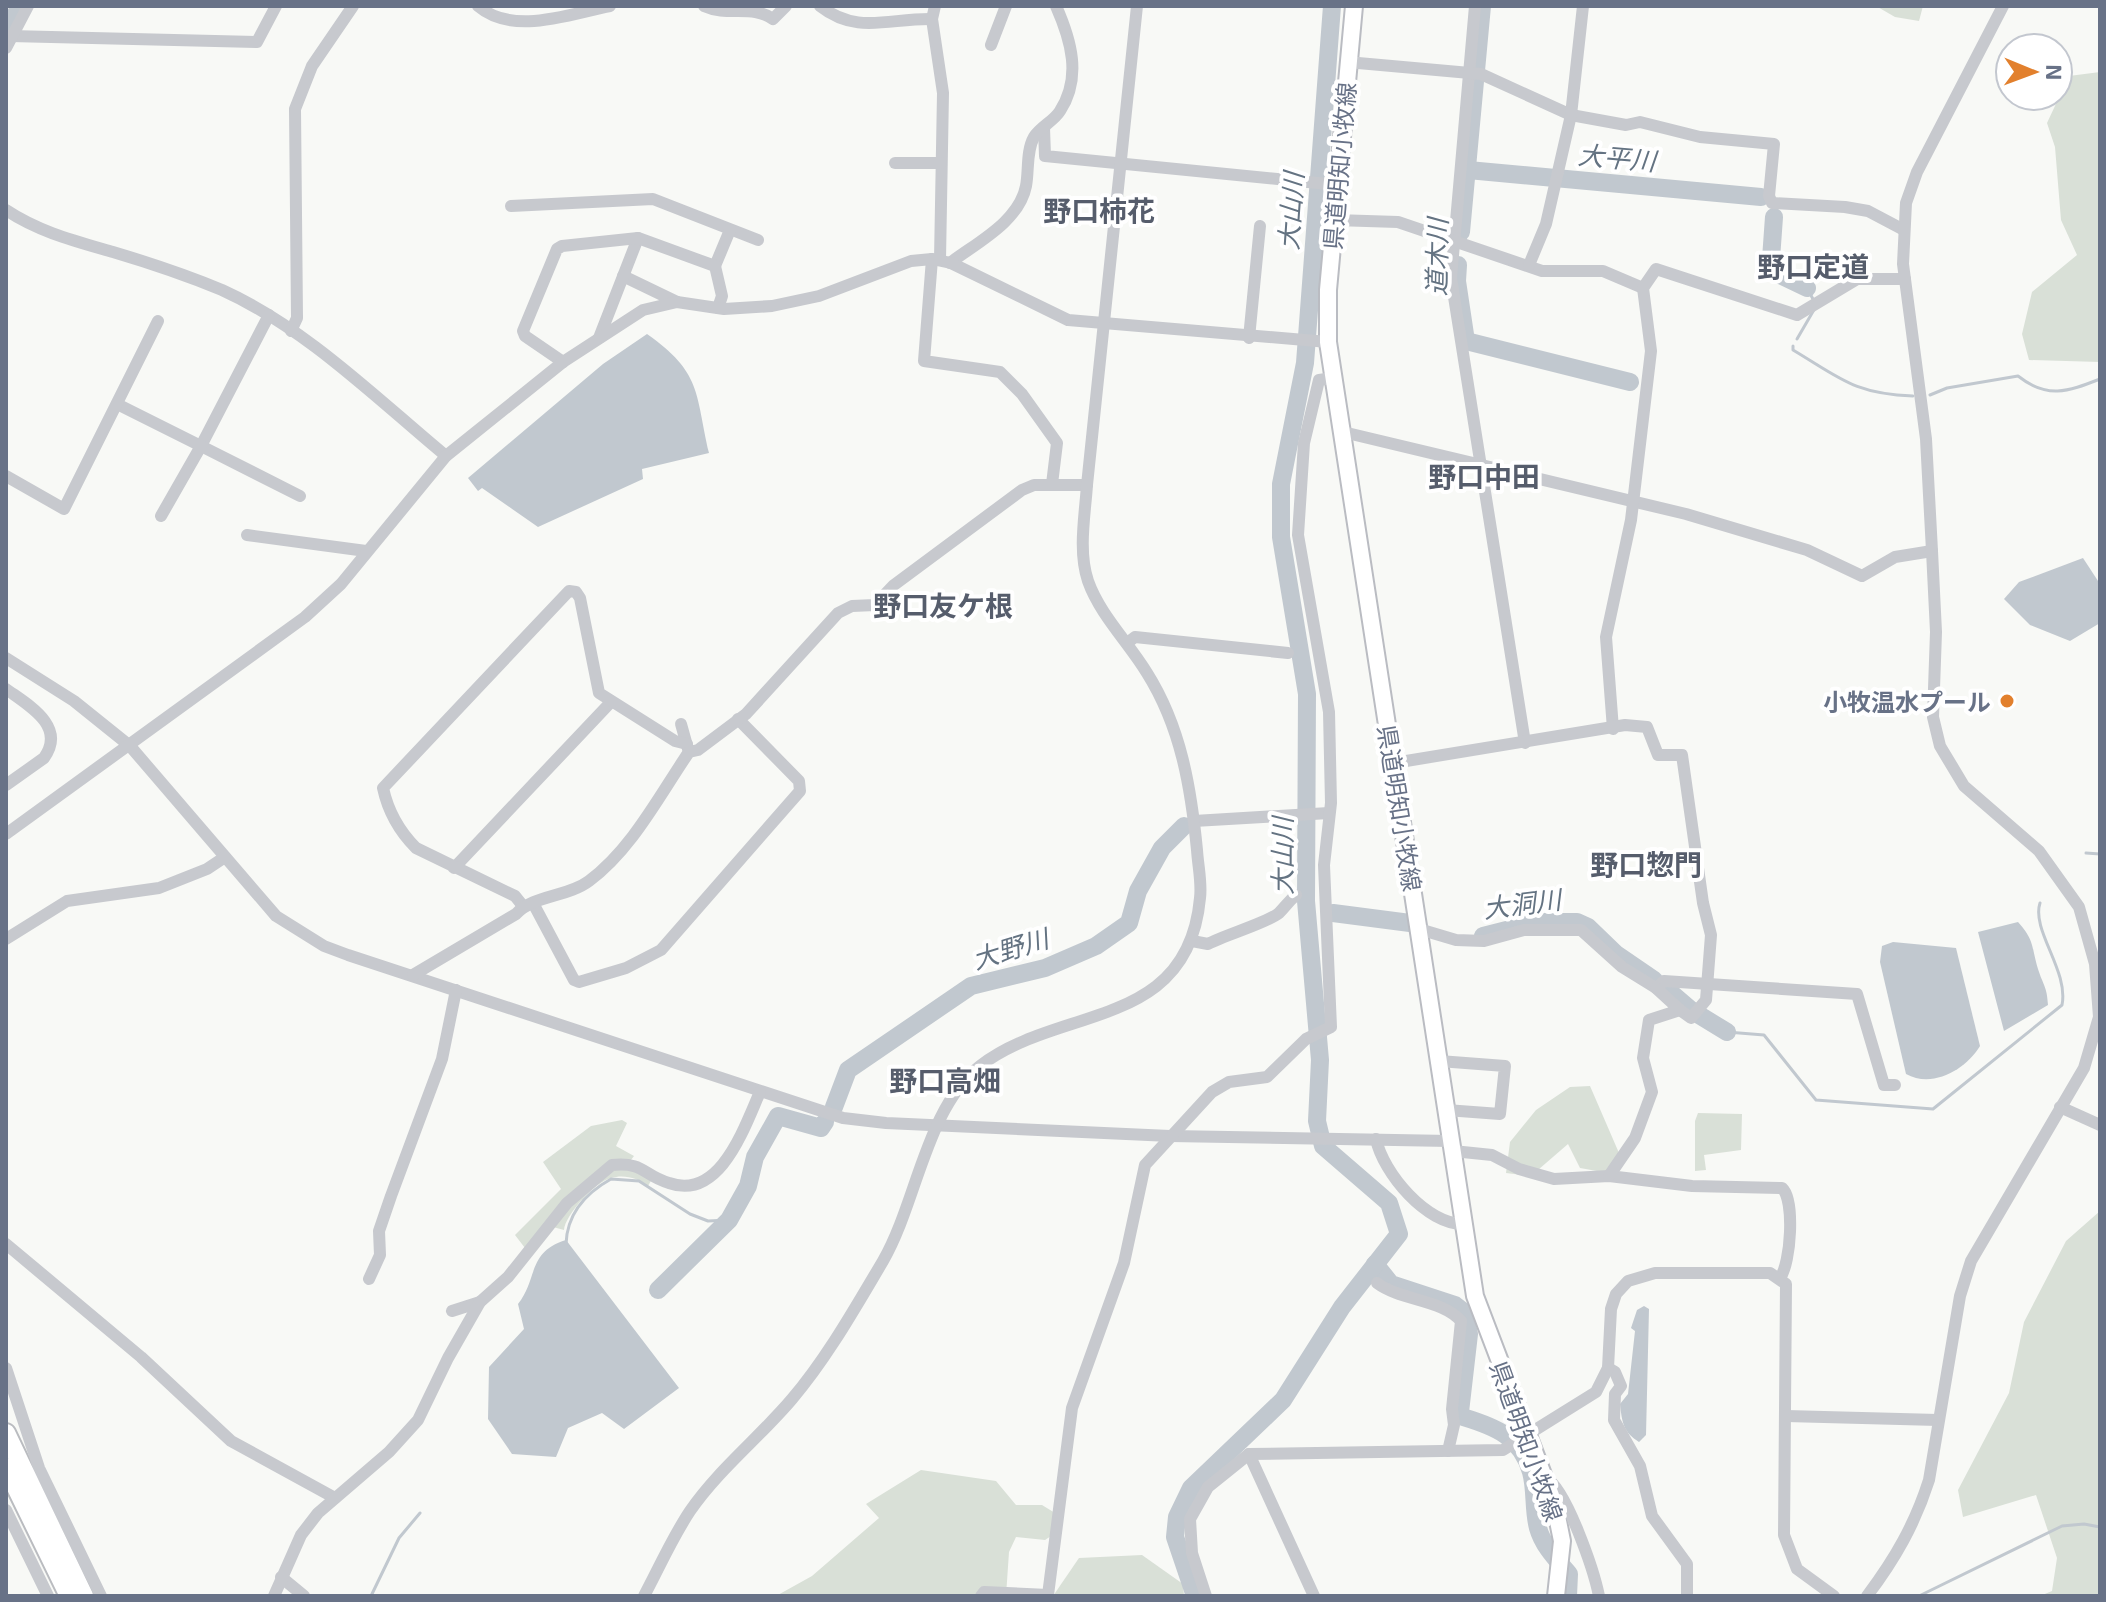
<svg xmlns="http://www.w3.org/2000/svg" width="2106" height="1602" font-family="'Exo 2','Noto Sans JP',sans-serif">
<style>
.green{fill:#d9e0d7}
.water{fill:#c1c8cf}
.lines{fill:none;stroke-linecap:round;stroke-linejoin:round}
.stream{stroke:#c1c8cf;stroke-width:3}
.river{stroke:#c1c8cf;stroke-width:18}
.major-casing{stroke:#babcc2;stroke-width:20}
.highway-casing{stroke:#babcc0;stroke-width:22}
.minor{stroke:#c7c9ce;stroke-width:12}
.major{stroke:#fff;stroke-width:16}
.highway{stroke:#fff;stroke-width:18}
.poi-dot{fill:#e2802d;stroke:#fff;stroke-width:3}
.labels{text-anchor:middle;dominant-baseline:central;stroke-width:8;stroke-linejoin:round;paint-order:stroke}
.street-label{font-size:24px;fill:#687287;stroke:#fff}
.poi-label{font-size:24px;font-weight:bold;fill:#687287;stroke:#fff;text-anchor:end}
.water-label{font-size:26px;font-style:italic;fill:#647382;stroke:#fff}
.quarter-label{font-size:28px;font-weight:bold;fill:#565d6c;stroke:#fff}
</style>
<rect width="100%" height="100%" fill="#f8f9f6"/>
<g class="green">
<polygon points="1876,6 1923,6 1919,21 1895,17"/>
<polygon points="2100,72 2100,362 2029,360 2022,334 2032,292 2077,255 2061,220 2055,147 2047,123 2069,76"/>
<polygon points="1590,1086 1619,1153 1608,1173 1580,1168 1568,1144 1531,1176 1506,1173 1510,1142 1536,1110 1570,1087"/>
<polygon points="1698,1113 1742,1114 1741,1150 1704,1155 1706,1170 1695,1171 1695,1121"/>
<path d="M622 1120 627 1123 616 1146 634 1156 624 1169 642 1172 652 1179 648 1186C638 1178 624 1174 611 1178 596 1181 565 1215 564 1230L553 1227 525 1248 515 1235 561 1189 543 1162 591 1126Z"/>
<polygon points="2100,1211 2100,1596 2040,1596 2052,1591 2057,1558 2036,1495 1963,1517 1958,1490 2009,1393 2024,1322 2066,1241"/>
<polygon points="921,1470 996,1481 1016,1505 1042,1505 1055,1513 1054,1534 1045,1540 1016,1537 1009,1552 1006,1596 776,1596 812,1576 879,1518 866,1504"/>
<polygon points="1142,1555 1183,1584 1184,1596 1053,1596 1079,1558"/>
</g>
<g class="water">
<path d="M647 334C702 373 695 392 709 453L642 469 643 479 538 527 482 488 478 491 468 478 603 364Z"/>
<polygon points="2083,558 2100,584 2100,623 2070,641 2030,625 2004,599 2019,582"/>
<path d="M2018 922C2035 941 2031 946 2038 969 2043 985 2047 986 2048 1005L2004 1031 1978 932Z"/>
<path d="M1893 942 1956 948 1980 1046C1966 1069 1933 1089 1906 1074L1880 962 1882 946Z"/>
<path d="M566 1240 679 1388 624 1429 602 1413 568 1428 556 1457 512 1454 488 1419 489 1367 524 1329 518 1304C538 1279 527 1252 566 1240Z"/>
<path d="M1644 1306 1649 1309 1646 1435 1639 1442C1623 1432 1622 1422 1620 1404L1628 1394 1635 1331 1631 1328 1637 1310Z"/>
</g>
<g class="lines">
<g class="stream">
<polyline points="1807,288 1814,301"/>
<polyline points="1797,339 1815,308"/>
<path d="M1793 346V350C1840 378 1854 394 1913 396"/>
<path d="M1930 395 1947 388 2018 376C2047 399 2067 392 2100 379"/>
<polyline points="2086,853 2100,854"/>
<path d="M1727 1032 1764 1035 1816 1100 1933 1109 2062 1005C2069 971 2031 930 2040 903"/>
<path d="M566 1244C567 1214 584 1194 611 1179L639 1181 690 1214 708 1221 729 1220"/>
<polyline points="371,1596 399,1538 420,1513"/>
<polyline points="1919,1596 2062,1526 2084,1524 2100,1527"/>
</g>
<g class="river">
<polyline points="6,33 20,6"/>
<polyline points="1468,170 1761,197"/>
<polyline points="1774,217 1771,259 1776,273 1807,288"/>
<polyline points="1461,232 1482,6"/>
<polyline points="1458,265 1457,281 1466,341 1630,382"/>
<polyline points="1333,913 1410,923"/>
<polyline points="1483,936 1538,922 1577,922 1588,927 1616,954 1654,980"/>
<polyline points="1663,986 1691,1010 1727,1032"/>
<polyline points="834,1107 848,1070 971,986 1045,968 1096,946 1129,923 1138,891 1162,848 1184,826"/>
<path d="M1375 1264 1391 1284 1455 1305 1464 1312 1469 1334 1460 1412 1463 1417C1496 1427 1521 1437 1531 1472 1536 1490 1533 1510 1538 1528 1543 1546 1557 1560 1569 1574L1568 1596"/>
<polyline points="658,1290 729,1220 748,1186 755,1157 778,1116 821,1128 825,1122"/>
<polyline points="1195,1596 1175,1537 1177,1517 1191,1488 1283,1400 1342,1307 1399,1234 1389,1203 1323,1146 1317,1121 1320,1060 1306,901 1307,694 1281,537 1281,484 1305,363 1332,6"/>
</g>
<g class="major-casing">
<polyline id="major" points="1354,6 1328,290 1328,342 1475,1296 1555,1506 1562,1541 1556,1596"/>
</g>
<g class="highway-casing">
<g id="highway">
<polyline points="6,1433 84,1596"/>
<polyline points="6,1467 69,1596"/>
</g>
</g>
<g class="minor">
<path d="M478 6C513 36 569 14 610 6"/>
<path d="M704 6C728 17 752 4 773 19L786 6"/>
<path d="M820 6C857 35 889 18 932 19"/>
<polyline points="935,6 932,19 943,93 940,260"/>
<polyline points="1475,6 1451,278 1525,743"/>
<polyline points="10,36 257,42 276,6"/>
<polyline points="991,45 1006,6"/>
<polyline points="6,48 28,6"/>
<polyline points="1347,62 1481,74 1571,115 1626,125 1640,122 1700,137 1774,144 1769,196 1772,203 1845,207 1868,211 1904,230"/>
<polyline points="1044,128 1045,156 1338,185"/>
<polyline points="895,163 941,163"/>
<polyline points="511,206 653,199 758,240"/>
<path d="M6 210C39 232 75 241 113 252 150 263 186 275 222 290 306 328 376 398 446 456"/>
<polyline points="1335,220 1398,222 1542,271 1603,271 1643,288"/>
<polyline points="932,259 924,361 1000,372 1022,394 1057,443 1052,484"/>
<path d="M950 263C976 243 1019 222 1026 186 1029 171 1026 151 1034 137 1040 127 1054 121 1060 111 1082 77 1071 40 1056 6"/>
<polyline points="1529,265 1546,224 1571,115 1583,6"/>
<polyline points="715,266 730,230"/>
<polyline points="623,276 677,302"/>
<polyline points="269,315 201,446 300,496"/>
<polyline points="291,331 297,318 295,109 312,66 353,6"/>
<polyline points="599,338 638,238"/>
<polyline points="1249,338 1260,226"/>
<polyline points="563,362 525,336 523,331 557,249 562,246 638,238 715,266 722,296 718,308"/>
<polyline points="117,404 201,446 161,516"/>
<polyline points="1343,432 1686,514 1807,550 1862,576 1895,557 1932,551"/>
<polyline points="6,476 64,509 158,321"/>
<polyline points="247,535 366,551"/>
<polyline points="1127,643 1135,637 1288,653"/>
<polyline points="6,658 74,701 130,746 276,916 324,946 348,955 843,1118 886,1123 1170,1136 1450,1141"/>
<path d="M6 689C28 705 67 726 44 758L6 785"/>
<polyline points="681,724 688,749"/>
<polyline points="1613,729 1606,637 1631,520 1651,351 1643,288 1656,269 1797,315 1857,279 1905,279"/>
<polyline points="1394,763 1625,725 1647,727 1658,755 1682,755 1703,903 1711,935 1706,1000 1691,1018 1680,1010"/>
<polyline points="1194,821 1329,813"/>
<polyline points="6,834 305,617 341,584 446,456 563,362 643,310 677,302 724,309 772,306 819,296 911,261 932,259 951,263 1068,320 1328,342"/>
<polyline points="454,868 610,703"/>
<polyline points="533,903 574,980 579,982 626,968 661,950 800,791 799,781 738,719"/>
<path d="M523 906 515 896 416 848C399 831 388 811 383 788L569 591 576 592 580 598 599 693 675 741 687 744"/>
<polyline points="1419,929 1456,940 1484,941 1524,930 1581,930 1622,967 1656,988 1664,981 1857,994 1884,1085 1895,1085"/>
<polyline points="6,939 67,901 159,888 207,869 225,857"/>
<path d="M1192 941 1208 944C1225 935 1269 922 1279 913 1285 907 1289 901 1296 895"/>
<path d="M413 975 516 914C533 895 568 897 589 881 632 849 659 796 689 752L698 750 746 714 838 613 852 606 875 605 894 585 1022 490 1034 485H1087"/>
<polyline points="1439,1061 1505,1066 1500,1114 1446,1110"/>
<polyline points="2060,1107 2100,1125"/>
<path d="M1376 1139C1383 1173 1427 1225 1464 1224"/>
<path d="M1453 1151 1492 1155 1519 1169 1554 1179 1609 1176 1692 1186 1782 1188C1795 1200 1791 1263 1780 1278"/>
<polyline points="1609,1176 1635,1138 1652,1092 1643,1058 1649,1020 1680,1010 1656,988"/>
<polyline points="6,1244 141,1357 231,1441 335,1498"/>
<polyline points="369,1279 380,1255 379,1231 391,1196 442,1059 456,990"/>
<path d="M1377 1283C1401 1301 1442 1299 1461 1321L1452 1409 1454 1425 1448 1451"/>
<polyline points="452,1311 480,1302"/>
<polyline points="6,1368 39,1468 101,1596"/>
<polyline points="1608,1368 1615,1372 1621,1386 1615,1394 1614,1420 1640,1466 1652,1516 1687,1564 1687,1596"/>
<polyline points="1786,1416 1938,1420"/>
<polyline points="1249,1454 1314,1596"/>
<path d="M1546 1478C1566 1488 1594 1571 1599 1596"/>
<polyline points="6,1510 48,1596"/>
<polyline points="281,1577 304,1596"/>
<path d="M274 1596 301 1535 318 1513 389 1452 418 1420 448 1358 480 1302 508 1277 567 1203 612 1165C645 1162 642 1175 669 1183 720 1201 744 1128 760 1092"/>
<path d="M644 1596C659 1568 672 1538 690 1511 719 1469 759 1438 792 1399 827 1358 855 1308 883 1261 917 1202 926 1108 980 1066 1058 1005 1188 1031 1200 898 1202 883 1198 866 1197 850 1191 788 1181 727 1147 673 1129 643 1100 615 1088 581 1078 551 1085 515 1087 485L1137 6"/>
<polyline points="981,1596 984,1592 1048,1595 1072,1408 1124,1263 1145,1165 1212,1092 1229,1082 1267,1077 1306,1039 1331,1027 1324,865 1331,803 1329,712 1298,535 1304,443 1319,380 1333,378"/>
<polyline points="1206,1596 1192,1553 1190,1519 1208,1487 1249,1454 1503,1450 1596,1392 1608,1368 1611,1309 1616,1294 1628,1281 1655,1273 1770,1273 1786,1284 1784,1535 1797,1569 1834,1596"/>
<path d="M1867 1596C1895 1559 1915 1524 1929 1480L1960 1296 1971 1261 2084 1068 2099 1017 2095 964 2079 907 2039 851 1964 786 1940 746 1933 717 1936 632 1932 551 1926 439 1903 264 1906 203 1917 172 2003 6"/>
</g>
<use href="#major" class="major"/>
<use href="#highway" class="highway"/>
</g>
<circle class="poi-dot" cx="2007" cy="701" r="8"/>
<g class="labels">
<g class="street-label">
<text transform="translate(1339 166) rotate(-85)">県道明知小牧線</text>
<text transform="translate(1400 808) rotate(81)">県道明知小牧線</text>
<text transform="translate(1527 1441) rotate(70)">県道明知小牧線</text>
</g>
<g class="poi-label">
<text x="1991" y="701">小牧温水プール</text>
</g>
<g class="water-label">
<text transform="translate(1617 157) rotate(5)">大平川</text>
<text transform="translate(1290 211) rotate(-86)">大山川</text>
<text transform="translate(1436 257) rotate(-89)">道木川</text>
<text transform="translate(1281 856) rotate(-90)">大山川</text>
<text transform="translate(1522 903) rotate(-7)">大洞川</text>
<text transform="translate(1010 948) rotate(-17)">大野川</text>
</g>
<g class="quarter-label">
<text x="1099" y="210">野口柿花</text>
<text x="1813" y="266">野口定道</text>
<text x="1484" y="476">野口中田</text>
<text x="943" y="605">野口友ケ根</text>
<text x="1646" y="864">野口惣門</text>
<text x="945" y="1080">野口高畑</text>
</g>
</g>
<rect width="2106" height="1602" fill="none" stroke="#687287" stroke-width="16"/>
<g transform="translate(2034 72) rotate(91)"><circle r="38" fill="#ffffff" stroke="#c3c7cf" stroke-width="2"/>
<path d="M0-6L14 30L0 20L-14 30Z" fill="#e2802d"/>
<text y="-12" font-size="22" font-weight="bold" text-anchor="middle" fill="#687287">N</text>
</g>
</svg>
